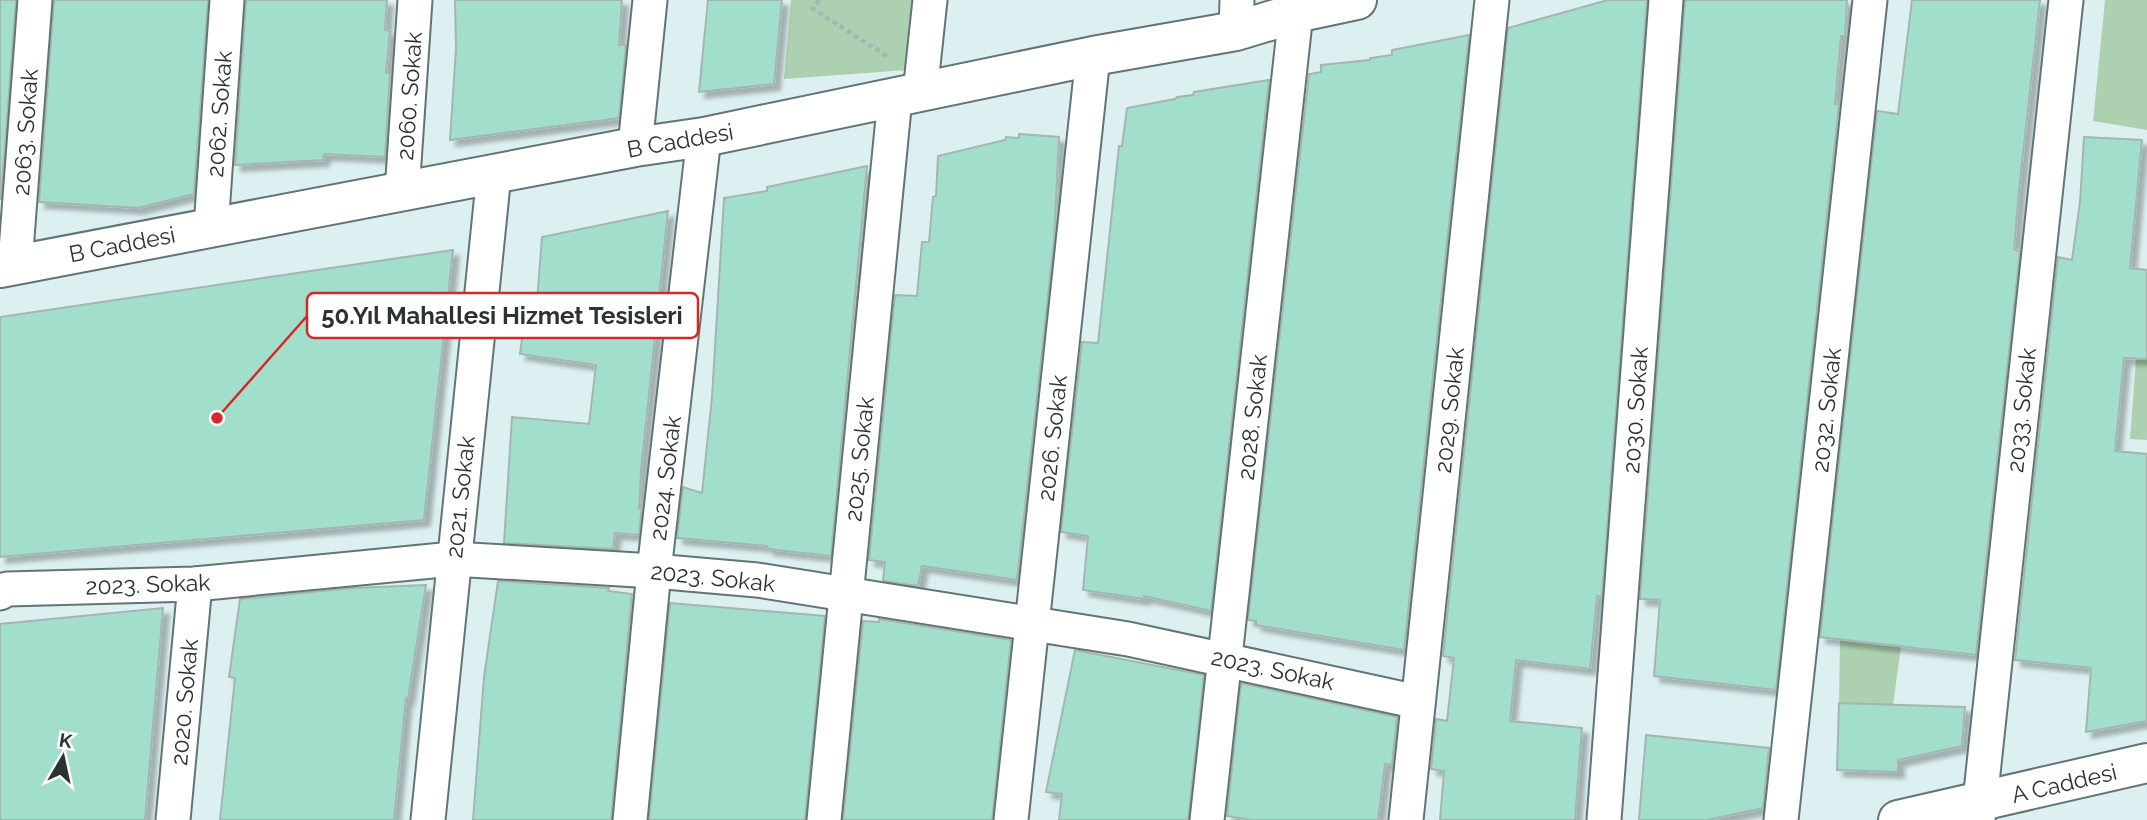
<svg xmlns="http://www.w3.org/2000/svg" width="2147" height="820" font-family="Raleway,sans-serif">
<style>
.green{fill:#add1b0}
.building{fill:#a2decc;stroke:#a5b5b0;stroke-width:2;filter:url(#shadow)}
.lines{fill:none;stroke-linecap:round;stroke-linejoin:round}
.street-casing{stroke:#637475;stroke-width:37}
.secondary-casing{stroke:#637475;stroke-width:42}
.path{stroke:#a6b6b6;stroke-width:4.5;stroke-dasharray:5 3.5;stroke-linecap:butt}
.street{stroke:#fff;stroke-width:33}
.secondary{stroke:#fff;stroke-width:38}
.labels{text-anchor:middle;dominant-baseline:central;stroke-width:6;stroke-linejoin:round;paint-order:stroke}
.street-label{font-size:23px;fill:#2b3232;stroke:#fff}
.leader{fill:none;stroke:#d62828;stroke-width:2.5}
.callout-dot{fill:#d62828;stroke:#fff;stroke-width:2.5}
.callout{fill:#fff;stroke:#d62828;stroke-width:2.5}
.callout-label{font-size:24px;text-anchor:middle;font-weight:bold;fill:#2b3232}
</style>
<defs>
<filter id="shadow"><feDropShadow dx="6" dy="6" stdDeviation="2" flood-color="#0004"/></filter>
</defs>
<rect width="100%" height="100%" fill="#ddf0f1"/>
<g class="green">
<polygon points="791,0 927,0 921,69 784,79"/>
<polygon points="2105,0 2147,0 2147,130 2093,121"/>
<polygon points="2136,359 2147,359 2147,440 2130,439"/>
<polygon points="1840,640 1901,647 1893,705 1839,703"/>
</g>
<g class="building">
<polygon points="0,0 16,0 1,199 0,199"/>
<polygon points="54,0 208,0 194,194 138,208 39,202"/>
<polygon points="246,0 387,0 385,30 390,31 386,73 390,73 385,157 324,154 323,160 235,165"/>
<polygon points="455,0 622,0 619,45 626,45 619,118 450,140 456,48"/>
<polygon points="708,0 782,0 774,84 699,92"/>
<polygon points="1608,0 1647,0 1602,597 1597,596 1590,669 1516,660 1510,721 1582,728 1575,820 1440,820 1444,771 1431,769 1436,719 1447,721 1454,658 1443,656 1508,28"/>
<polygon points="1685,0 1847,0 1845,36 1841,36 1835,104 1839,105 1776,690 1654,676 1660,600 1640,599"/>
<polygon points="1912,0 2040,0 2019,190 2014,250 2020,251 1976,655 1820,637 1877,111 1898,114"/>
<polygon points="1469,35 1404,650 1256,625 1256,621 1248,620 1309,74 1321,72 1321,65 1370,60 1370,58 1392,55 1392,50"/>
<polygon points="1269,80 1211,611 1144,596 1144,599 1083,590 1088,536 1061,532 1082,342 1098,343 1119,146 1122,146 1127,108 1175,99 1177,97 1193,95 1194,92"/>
<polygon points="1019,134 1059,137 1054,241 1017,580 922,566 918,586 883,581 885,562 869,560 895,295 917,296 922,242 929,242 933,197 936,196 938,156 1005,140 1006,137 1019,138"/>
<polygon points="2084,137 2142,140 2130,268 2147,270 2147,359 2124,358 2115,451 2147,454 2147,721 2086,732 2091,668 2015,660 2058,257 2072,260 2080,202"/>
<polygon points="867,166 831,556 768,549 767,546 677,538 683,487 702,493 712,397 724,198 767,191 767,187"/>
<polygon points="668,211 641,471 639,509 642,503 639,535 615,533 613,549 504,543 512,417 589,424 596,365 520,354 527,301 537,302 542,237"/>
<polygon points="453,250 424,520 0,557 0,317"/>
<polygon points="498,581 609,588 608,591 632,594 611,820 473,820 484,677"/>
<polygon points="426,585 408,699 406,698 394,820 220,820 235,678 229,677 240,599 352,588"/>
<polygon points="670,603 825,616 805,820 649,820"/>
<polygon points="163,608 145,820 0,820 0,624"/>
<polygon points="879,619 1011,640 992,820 843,820 863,621 879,622"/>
<polygon points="1075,650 1204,675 1188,820 1059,820 1062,794 1046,792"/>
<polygon points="1241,683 1397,717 1392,765 1385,764 1378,820 1252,820 1227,816"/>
<polygon points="1839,703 1965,707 1962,746 1898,760 1898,772 1837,770"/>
<polygon points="1646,735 1769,748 1763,808 1707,820 1639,820"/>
</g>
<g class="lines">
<g class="street-casing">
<g id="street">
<polyline points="1236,31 1237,0"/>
<polyline points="920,93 930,0"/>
<polyline points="635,147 650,0"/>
<polyline points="402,192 415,0"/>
<polyline points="211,228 227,0"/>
<polyline points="15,264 35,0"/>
<polyline points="0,593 7,589 195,584 453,559 654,571 757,580 1128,639 1418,702"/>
<polyline points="173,820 195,584"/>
<polyline points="428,820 494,174"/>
<polyline points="630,820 654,571 704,137"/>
<polyline points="824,820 895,98"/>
<polyline points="1011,820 1093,56"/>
<polyline points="1207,820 1296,13"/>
<polyline points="1406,820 1492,0"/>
<polyline points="1604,820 1666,0"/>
<polyline points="1781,820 1870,0"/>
<polyline points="1978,820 2066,0"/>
</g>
</g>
<g class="secondary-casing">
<g id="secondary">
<polyline points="0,268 635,147 704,137 1093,56 1236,31 1296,13 1357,0"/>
<polyline points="1898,820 2147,763"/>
</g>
</g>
<polyline class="path" points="819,0 813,9 887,56"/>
<use href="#street" class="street"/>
<use href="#secondary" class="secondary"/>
</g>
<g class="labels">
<g class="street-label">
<text transform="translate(409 96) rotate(-86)">2060. Sokak</text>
<text transform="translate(219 114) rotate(-86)">2062. Sokak</text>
<text transform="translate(25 132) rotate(-86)">2063. Sokak</text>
<text transform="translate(680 140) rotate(-10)">B Caddesi</text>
<text transform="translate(122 244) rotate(-11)">B Caddesi</text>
<text transform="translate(1449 410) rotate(-84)">2029. Sokak</text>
<text transform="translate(1635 410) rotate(-86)">2030. Sokak</text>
<text transform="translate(1826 410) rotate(-84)">2032. Sokak</text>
<text transform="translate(2021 410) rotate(-84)">2033. Sokak</text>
<text transform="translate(1252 417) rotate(-84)">2028. Sokak</text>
<text transform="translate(1052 438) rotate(-84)">2026. Sokak</text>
<text transform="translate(859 459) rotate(-84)">2025. Sokak</text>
<text transform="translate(665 478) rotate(-83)">2024. Sokak</text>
<text transform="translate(460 497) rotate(-84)">2021. Sokak</text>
<text transform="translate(713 577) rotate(6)">2023. Sokak</text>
<text transform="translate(148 584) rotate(-2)">2023. Sokak</text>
<text transform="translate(1273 669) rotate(12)">2023. Sokak</text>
<text transform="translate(184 702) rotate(-85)">2020. Sokak</text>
<text transform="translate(2064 783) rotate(-13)">A Caddesi</text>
</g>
</g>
<path class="leader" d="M217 418L307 316"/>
<circle class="callout-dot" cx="217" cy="418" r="7"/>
<rect class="callout" x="307" y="293" width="391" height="45" rx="7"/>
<g class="callout-label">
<text x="502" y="324">50.Yıl Mahallesi Hizmet Tesisleri</text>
</g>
<g transform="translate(63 757) rotate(9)" stroke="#ffffff" stroke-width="5" paint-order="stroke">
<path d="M0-5L12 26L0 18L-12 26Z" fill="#2b3232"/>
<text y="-10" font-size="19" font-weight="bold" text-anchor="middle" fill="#2b3232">K</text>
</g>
</svg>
